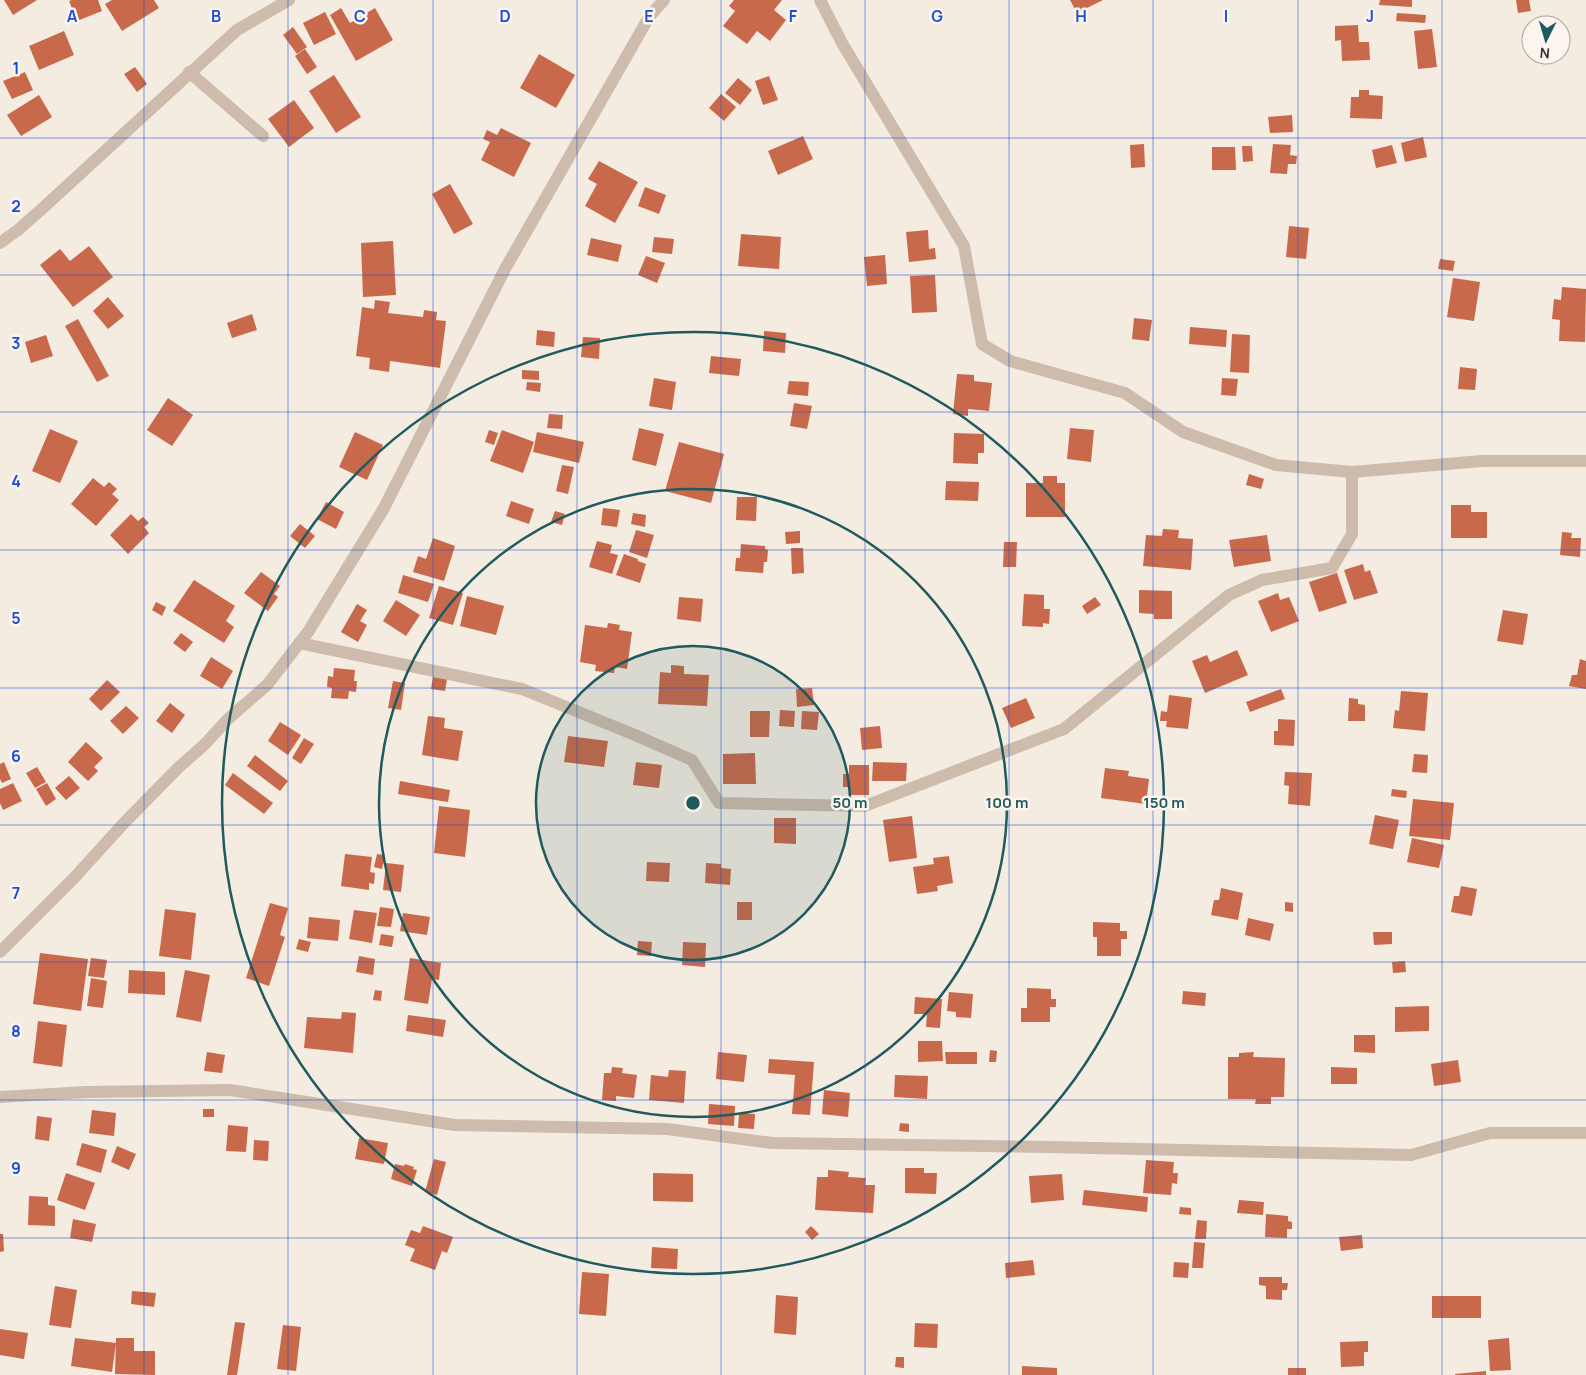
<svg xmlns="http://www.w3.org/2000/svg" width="1586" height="1375" font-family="Manrope,sans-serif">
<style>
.building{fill:#c8694b}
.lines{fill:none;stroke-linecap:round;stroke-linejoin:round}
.minor{stroke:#cdbbac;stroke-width:12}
.grid{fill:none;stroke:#1d4ed8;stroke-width:1;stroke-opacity:0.55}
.ring{fill:none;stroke:#1f5a5e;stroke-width:2.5}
.grid-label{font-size:16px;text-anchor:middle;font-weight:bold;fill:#1d4ed8;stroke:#fbf5ee;stroke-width:5;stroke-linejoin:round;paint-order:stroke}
.centre{fill:#1f5a5e;stroke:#fbf5ee;stroke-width:2.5}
.ring-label{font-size:15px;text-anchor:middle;font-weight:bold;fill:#1f5a5e;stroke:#fbf5ee;stroke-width:5;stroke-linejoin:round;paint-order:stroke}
</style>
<rect width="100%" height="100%" fill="#f4ebe1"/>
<g class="building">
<polygon points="4,0 37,0 13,15"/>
<polygon points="72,0 98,0 102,11 77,21 69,1"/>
<polygon points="112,0 154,0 159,8 122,31 105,4"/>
<polygon points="734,0 782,0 774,10 786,20 770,41 757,31 747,44 723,26 735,11 729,6"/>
<polygon points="1070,0 1103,0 1077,13"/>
<polygon points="1380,0 1412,0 1412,7 1379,5"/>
<polygon points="1516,0 1529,0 1531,11 1518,13"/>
<polygon points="341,8 350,23 375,8 393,40 356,61 330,15"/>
<polygon points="325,12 336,34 314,45 303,23"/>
<polygon points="1397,13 1426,15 1425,23 1396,21"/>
<polygon points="1358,25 1359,42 1369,42 1370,60 1342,61 1341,40 1335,41 1335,26"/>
<polygon points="293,27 307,47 297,54 283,35"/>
<polygon points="1432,29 1437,67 1418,69 1414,31"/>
<polygon points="64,31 74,55 39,70 29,46"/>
<polygon points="305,49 317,67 307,74 295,56"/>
<polygon points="539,54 575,75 556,108 520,88"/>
<polygon points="135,67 147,84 137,92 124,74"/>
<polygon points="25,72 33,90 12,99 3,81"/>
<polygon points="334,75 361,117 336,133 309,91"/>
<polygon points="769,76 778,100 763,105 755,81"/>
<polygon points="738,78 752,90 740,105 725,93"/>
<polygon points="1359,90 1369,90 1369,95 1383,96 1382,119 1350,118 1351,97 1359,97"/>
<polygon points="721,94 736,107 724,121 709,108"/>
<polygon points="39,95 52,117 21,136 7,115"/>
<polygon points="294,100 314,128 289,147 268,119"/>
<polygon points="1292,115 1293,132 1270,133 1268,117"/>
<polygon points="501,128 531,143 514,177 481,160 490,142 483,139 487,130 497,135"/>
<polygon points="803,136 813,159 778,175 768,151"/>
<polygon points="1423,137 1427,157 1405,162 1401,143"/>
<polygon points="1144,144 1145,167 1131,168 1130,145"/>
<polygon points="1273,144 1291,145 1290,155 1297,156 1296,164 1288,164 1287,174 1270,173"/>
<polygon points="1392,145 1397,163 1376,168 1372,150"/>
<polygon points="1242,146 1252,146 1253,161 1243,162"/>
<polygon points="1212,147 1235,147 1236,170 1212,170"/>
<polygon points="599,161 638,182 615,223 585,206 597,184 588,179"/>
<polygon points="450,184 473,224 454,234 432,194"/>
<polygon points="645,187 666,195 659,214 638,206"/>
<polygon points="1289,226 1309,228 1306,259 1286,257"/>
<polygon points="928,230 929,249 935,248 936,259 909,262 906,232"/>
<polygon points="741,234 781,237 779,269 738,266"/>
<polygon points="654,237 674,239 672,254 652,252"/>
<polygon points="591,238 622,245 618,262 587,255"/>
<polygon points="393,241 396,295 363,297 361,243"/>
<polygon points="89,246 113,277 73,307 40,265 60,249 70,261"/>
<polygon points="885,255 887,284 867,286 864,257"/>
<polygon points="646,256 665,263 657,283 638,275"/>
<polygon points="1440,259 1455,261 1453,271 1438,269"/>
<polygon points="935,275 937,312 912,313 910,276"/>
<polygon points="1453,278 1480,282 1474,321 1447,317"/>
<polygon points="1562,287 1586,289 1585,342 1559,341 1560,320 1552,319 1554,299 1561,300"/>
<polygon points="108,297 124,316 108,329 93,311"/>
<polygon points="375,300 390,302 388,313 423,317 424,310 437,312 436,320 446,321 440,368 390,361 389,372 369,369 370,358 356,356 362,307 374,309"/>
<polygon points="252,314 257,330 232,338 227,323"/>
<polygon points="1134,318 1152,320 1149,341 1132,339"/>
<polygon points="78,319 109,376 97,382 65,326"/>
<polygon points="1190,327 1227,330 1226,347 1189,344"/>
<polygon points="537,330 555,332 554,347 536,345"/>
<polygon points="764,331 786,333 785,353 763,351"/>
<polygon points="1232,334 1250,335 1249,373 1230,372"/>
<polygon points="46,335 53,356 31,363 25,342"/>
<polygon points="583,337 600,338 599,359 581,357"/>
<polygon points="711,356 741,359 739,376 709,373"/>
<polygon points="1460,367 1477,369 1475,390 1458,389"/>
<polygon points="522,370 539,371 539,380 522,379"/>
<polygon points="957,374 974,375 974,381 992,383 989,411 968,409 968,416 953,414"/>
<polygon points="654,378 676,382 672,410 649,406"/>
<polygon points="1222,378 1238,379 1236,396 1221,395"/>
<polygon points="789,381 809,382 808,396 787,394"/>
<polygon points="527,382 541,383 540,392 526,390"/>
<polygon points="168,398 193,415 172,446 147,430"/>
<polygon points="794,403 812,406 807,429 790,426"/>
<polygon points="549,414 563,415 562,429 547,428"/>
<polygon points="639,428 664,434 656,466 632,460"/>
<polygon points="1070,428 1094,430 1091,462 1067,459"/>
<polygon points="50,429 78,441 60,483 32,471"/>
<polygon points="489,430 498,433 494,445 485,442"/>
<polygon points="502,430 534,442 523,473 490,461"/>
<polygon points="355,432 383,445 367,480 339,467"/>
<polygon points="537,432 584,442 579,463 533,452"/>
<polygon points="954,433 984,434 984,453 978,453 978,464 953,463"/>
<polygon points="679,442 724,454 711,503 665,491"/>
<polygon points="562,465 574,467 568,494 556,491"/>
<polygon points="1249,474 1264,479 1261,489 1246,485"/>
<polygon points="1043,476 1057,476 1057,483 1065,483 1065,517 1026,517 1026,483 1043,483"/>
<polygon points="93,478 104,487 109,482 117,489 112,494 119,500 96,526 71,504"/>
<polygon points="946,481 979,482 978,501 945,500"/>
<polygon points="737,497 757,497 756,521 736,520"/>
<polygon points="511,501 534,509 529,524 506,516"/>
<polygon points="326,502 344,512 336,529 317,519"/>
<polygon points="1451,505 1471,505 1471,512 1487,512 1487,538 1451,538"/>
<polygon points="603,508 620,510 617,527 601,525"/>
<polygon points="555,511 565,514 562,525 551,522"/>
<polygon points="633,513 646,515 645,527 631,524"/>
<polygon points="131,514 138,521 143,517 149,523 144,527 149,533 128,554 110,535"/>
<polygon points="300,524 315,536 305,548 290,536"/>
<polygon points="1163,529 1179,530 1178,538 1193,539 1191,570 1143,566 1146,535 1162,536"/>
<polygon points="636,530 654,535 647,558 629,552"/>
<polygon points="800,531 800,543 786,544 785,532"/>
<polygon points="1562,532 1572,533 1571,538 1581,538 1580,557 1560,555"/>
<polygon points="1267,535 1271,561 1234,567 1229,540"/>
<polygon points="433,538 455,546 444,581 413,572 418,556 426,559"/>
<polygon points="597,541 612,545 610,553 618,555 612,574 589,567"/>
<polygon points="1004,542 1017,542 1016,567 1003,567"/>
<polygon points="741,544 765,546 765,549 768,550 767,562 764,562 763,573 735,571 736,558 740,558"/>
<polygon points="791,548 803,548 804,573 792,574"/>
<polygon points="624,554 638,559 638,561 646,564 640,583 616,575"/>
<polygon points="1363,564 1365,572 1370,570 1378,593 1354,600 1344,570"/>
<polygon points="261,572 280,586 274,594 278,597 268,611 244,593"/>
<polygon points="1337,573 1347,603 1319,612 1309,582"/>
<polygon points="403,575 434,584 428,602 398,593"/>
<polygon points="194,580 235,606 226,621 234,627 224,643 173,611"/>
<polygon points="439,586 463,593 453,625 429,618"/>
<polygon points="1139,590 1172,591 1172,619 1154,619 1154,614 1139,613"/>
<polygon points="1278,593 1280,600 1289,597 1299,621 1271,632 1258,601"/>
<polygon points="1024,594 1044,595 1044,609 1050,609 1049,624 1043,623 1043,627 1022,626"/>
<polygon points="467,596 504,606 496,635 460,626"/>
<polygon points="679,597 703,599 701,622 677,619"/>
<polygon points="1095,597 1101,605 1087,614 1082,606"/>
<polygon points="396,600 420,615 406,636 383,621"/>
<polygon points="156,602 166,607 162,616 152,610"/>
<polygon points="357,604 367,610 360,621 367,625 358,642 341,632"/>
<polygon points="1503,610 1528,614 1523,645 1497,641"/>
<polygon points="608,623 620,625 619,630 632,632 627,669 615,667 614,673 595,671 596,665 580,662 585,625 607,628"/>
<polygon points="181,633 193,642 185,652 173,643"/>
<polygon points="1237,650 1248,675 1205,693 1192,661 1207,655 1210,662"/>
<polygon points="211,657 233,671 222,689 200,676"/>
<polygon points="1580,659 1586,661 1586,689 1569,686 1572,675 1577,675"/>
<polygon points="671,665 684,666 684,674 709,675 707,706 658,704 660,672 671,673"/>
<polygon points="334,668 355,670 354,681 357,681 356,692 349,691 348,699 331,698 332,688 327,687 328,676 333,677"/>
<polygon points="433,677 447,679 445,691 431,689"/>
<polygon points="107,680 120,692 101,711 89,699"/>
<polygon points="393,681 405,683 401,710 388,708"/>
<polygon points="812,688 814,705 797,707 796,689"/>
<polygon points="1281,689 1285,699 1250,712 1246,702"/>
<polygon points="1401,691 1428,693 1425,731 1393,728 1395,710 1399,711"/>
<polygon points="1169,695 1192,698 1188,729 1166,727 1167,721 1160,721 1161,711 1167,712"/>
<polygon points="1026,698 1035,718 1011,728 1002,708"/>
<polygon points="1349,698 1358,699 1358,704 1365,705 1365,721 1348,721"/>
<polygon points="170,703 185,715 172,733 156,721"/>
<polygon points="126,706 139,718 123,734 110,721"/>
<polygon points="780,710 795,711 794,727 779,726"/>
<polygon points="750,711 770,711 769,737 750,737"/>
<polygon points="802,711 819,712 817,730 801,729"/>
<polygon points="428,716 445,718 444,728 463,731 458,761 422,755"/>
<polygon points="1278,719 1295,720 1294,746 1274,745 1274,731 1278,731"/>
<polygon points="280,722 301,735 288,755 268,741"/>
<polygon points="880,726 882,748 862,750 860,728"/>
<polygon points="568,736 608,741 604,767 564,762"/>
<polygon points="304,738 314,744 301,764 292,758"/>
<polygon points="86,742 103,758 94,767 98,771 88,781 68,762"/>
<polygon points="755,753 756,784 723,784 723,754"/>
<polygon points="1414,754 1428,755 1427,773 1412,772"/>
<polygon points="255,755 288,781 280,791 247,766"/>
<polygon points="4,762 11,779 2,783 0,779 0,764"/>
<polygon points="636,762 662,765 659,788 633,785"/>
<polygon points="873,762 907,763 906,781 872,781"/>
<polygon points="849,765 869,765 869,795 849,795 849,787 843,787 843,774 849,774"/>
<polygon points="37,767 46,782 35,788 26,773"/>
<polygon points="1105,768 1129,771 1128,776 1149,779 1146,804 1101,798"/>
<polygon points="1285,772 1312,773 1310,806 1288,804 1289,786 1284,785"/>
<polygon points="233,773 273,803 264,814 225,785"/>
<polygon points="69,776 80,788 66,800 55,788"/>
<polygon points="400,781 450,790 448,802 398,794"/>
<polygon points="13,783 22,801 3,810 0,803 0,789"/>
<polygon points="47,783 56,799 46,806 36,789"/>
<polygon points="1392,789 1407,791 1406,798 1391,796"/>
<polygon points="1413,799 1454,803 1450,840 1409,836"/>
<polygon points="439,806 470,810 465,857 434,853"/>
<polygon points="1375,815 1399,820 1393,849 1369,844"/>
<polygon points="912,816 917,858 889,862 883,820"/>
<polygon points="774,818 796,818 796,844 774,843"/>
<polygon points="1412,838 1444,845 1439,868 1407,862"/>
<polygon points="345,854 372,857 370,872 375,873 374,884 369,883 369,890 341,886"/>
<polygon points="377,854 385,855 382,869 374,867"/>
<polygon points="949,856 953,883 937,886 938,891 917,894 913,867 934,864 933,858"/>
<polygon points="647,862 670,863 669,882 646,881"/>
<polygon points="386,863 404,865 401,892 383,890"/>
<polygon points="706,863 721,864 721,868 731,869 730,885 705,883"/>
<polygon points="1461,886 1477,889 1472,916 1451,912 1454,896 1459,896"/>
<polygon points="1221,888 1243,893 1238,920 1211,915 1214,900 1219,900"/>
<rect x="737" y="902" width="15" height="18"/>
<polygon points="1285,902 1293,903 1293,912 1285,911"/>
<polygon points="270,903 288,908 280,935 285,937 269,986 246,978"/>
<polygon points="380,907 394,909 391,927 377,926"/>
<polygon points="165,909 196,913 191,960 159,956"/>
<polygon points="354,910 377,913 372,943 349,939"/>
<polygon points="403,913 430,917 427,935 400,931"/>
<polygon points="309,917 340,920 338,941 307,938"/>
<polygon points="1248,918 1274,924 1270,941 1245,935"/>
<polygon points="1093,922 1120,923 1120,931 1127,931 1127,939 1121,939 1121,956 1097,956 1097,937 1093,937"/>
<polygon points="1373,932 1392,932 1392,944 1374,945"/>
<polygon points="381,934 394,936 392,947 379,945"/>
<polygon points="299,939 311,942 308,952 296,949"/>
<polygon points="638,941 652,942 651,956 637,955"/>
<polygon points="683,942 706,943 705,967 682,965"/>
<polygon points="40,953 88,959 81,1011 33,1004"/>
<polygon points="359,956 375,959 373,975 356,972"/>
<polygon points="91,958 107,960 104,978 88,976"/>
<polygon points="410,958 441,963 439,980 432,979 428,1004 404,1000"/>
<polygon points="1405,961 1406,972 1393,973 1392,962"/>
<polygon points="129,970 165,972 165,995 128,993"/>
<polygon points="185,970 210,975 201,1022 176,1017"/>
<polygon points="91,978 107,981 103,1008 87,1006"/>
<polygon points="1027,988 1051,989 1051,999 1056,999 1056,1007 1050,1007 1050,1022 1021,1022 1021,1008 1027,1008"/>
<polygon points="375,990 382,991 381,1001 373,1000"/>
<polygon points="1183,991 1206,993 1205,1006 1182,1004"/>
<polygon points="949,992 973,994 971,1018 956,1017 956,1012 947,1011"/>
<polygon points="915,997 942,999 940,1028 926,1027 927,1014 914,1014"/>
<polygon points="1429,1006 1429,1031 1395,1032 1395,1007"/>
<polygon points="342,1012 356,1013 353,1053 304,1048 307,1017 341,1019"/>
<polygon points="408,1015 446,1020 443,1037 406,1031"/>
<polygon points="38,1021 67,1025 62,1067 33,1063"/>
<polygon points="1354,1035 1375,1035 1375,1053 1354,1052"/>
<polygon points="918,1041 942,1041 943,1061 918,1062"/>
<polygon points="990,1050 997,1051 996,1062 989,1062"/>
<polygon points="207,1052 225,1055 222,1073 204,1071"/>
<polygon points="718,1052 747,1055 744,1082 716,1079"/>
<polygon points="945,1052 977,1052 977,1064 946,1064"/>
<polygon points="1254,1052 1253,1057 1285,1058 1284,1097 1271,1097 1271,1104 1255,1104 1256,1099 1228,1099 1228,1057 1239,1057 1239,1053"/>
<polygon points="769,1059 814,1062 810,1115 792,1114 795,1075 768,1073"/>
<polygon points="1458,1060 1461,1082 1434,1086 1431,1064"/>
<polygon points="612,1067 623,1068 622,1073 637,1075 634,1098 616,1096 616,1101 602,1100 604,1073 611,1073"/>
<polygon points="1331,1067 1357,1068 1357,1084 1331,1084"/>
<polygon points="669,1070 686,1071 684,1103 649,1100 651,1075 668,1077"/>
<polygon points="895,1075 928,1076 927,1099 894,1097"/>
<polygon points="824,1090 850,1093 848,1117 822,1114"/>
<polygon points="709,1104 735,1106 734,1126 708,1124"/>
<rect x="203" y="1109" width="11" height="8"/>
<polygon points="92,1110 116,1113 114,1136 89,1133"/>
<polygon points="739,1113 755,1114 754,1129 738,1128"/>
<polygon points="37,1116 52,1118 49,1141 35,1139"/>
<polygon points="900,1123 909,1124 909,1132 899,1131"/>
<polygon points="228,1125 248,1127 246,1152 226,1151"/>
<polygon points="359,1138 388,1143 384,1164 355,1159"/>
<polygon points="254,1140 269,1141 268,1161 253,1160"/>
<polygon points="82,1143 107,1150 101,1173 76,1165"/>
<polygon points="117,1146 136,1154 129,1170 111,1162"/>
<polygon points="434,1159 446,1162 437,1195 425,1192"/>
<polygon points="1146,1160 1174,1162 1173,1173 1178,1173 1177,1184 1172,1183 1171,1195 1143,1193"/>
<polygon points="395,1164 404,1166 405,1164 414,1167 413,1169 417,1170 412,1186 391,1179"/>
<polygon points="905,1168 924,1168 924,1173 937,1173 936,1194 905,1193"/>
<polygon points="828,1170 849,1172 848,1177 866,1178 865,1185 875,1185 873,1213 815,1210 817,1177 828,1177"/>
<polygon points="66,1173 95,1183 85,1210 57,1200"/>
<polygon points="653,1173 693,1174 693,1202 653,1201"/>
<polygon points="1062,1174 1064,1200 1031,1203 1029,1176"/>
<polygon points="1084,1190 1148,1197 1147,1212 1082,1205"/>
<polygon points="29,1196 48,1197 48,1205 55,1206 55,1226 28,1225"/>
<polygon points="1239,1200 1264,1202 1263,1215 1237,1213"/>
<polygon points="1180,1207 1191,1208 1191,1215 1179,1214"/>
<polygon points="1266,1214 1288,1216 1288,1221 1292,1222 1292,1229 1287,1229 1287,1238 1265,1237"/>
<polygon points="73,1219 96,1224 92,1242 70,1238"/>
<polygon points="1197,1220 1207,1221 1206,1239 1195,1239"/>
<polygon points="423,1226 453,1237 447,1253 442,1251 435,1270 410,1261 415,1249 405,1245 411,1230 420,1233"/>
<polygon points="811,1226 819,1234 812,1240 805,1232"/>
<polygon points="0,1234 3,1234 4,1251 0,1252"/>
<polygon points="1362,1235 1363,1248 1341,1251 1339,1237"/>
<polygon points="1194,1242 1205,1243 1203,1268 1192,1268"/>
<polygon points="652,1247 678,1249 677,1269 651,1268"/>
<polygon points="1033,1260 1035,1275 1006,1278 1005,1263"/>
<polygon points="1174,1262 1189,1263 1188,1278 1173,1277"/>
<polygon points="582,1272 609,1274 606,1316 579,1314"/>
<polygon points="1259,1277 1282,1277 1282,1283 1288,1283 1287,1290 1282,1290 1282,1300 1266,1299 1266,1286 1259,1285"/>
<polygon points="55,1286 77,1290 71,1328 49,1325"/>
<polygon points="132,1291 156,1293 154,1307 131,1304"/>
<polygon points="776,1295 798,1297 796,1335 774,1333"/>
<rect x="1432" y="1296" width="49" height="22"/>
<polygon points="235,1322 245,1323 237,1375 227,1375"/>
<polygon points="915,1323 938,1324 937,1348 914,1347"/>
<polygon points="283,1325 301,1327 296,1371 277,1369"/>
<polygon points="0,1329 28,1333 24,1359 0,1355"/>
<polygon points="75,1338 116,1343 112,1372 71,1366"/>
<polygon points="116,1338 134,1338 134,1351 155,1351 155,1375 115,1374"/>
<polygon points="1509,1338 1511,1370 1490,1371 1488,1340"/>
<polygon points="1368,1341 1368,1352 1364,1352 1364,1366 1341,1367 1340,1342"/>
<polygon points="896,1357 904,1357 904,1368 895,1367"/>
<polygon points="1022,1366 1057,1368 1057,1375 1022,1375"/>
<rect x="1288" y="1368" width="18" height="7"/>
<polygon points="1486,1371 1486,1375 1455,1375 1455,1374"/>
</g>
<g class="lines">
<g class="minor">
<polyline points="820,0 842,43 964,246 982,344 1010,361 1125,393 1183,432 1276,465 1352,472 1482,461 1586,461"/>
<polyline points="189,72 263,136"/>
<polyline points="0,243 18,230 44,207 237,30 289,0"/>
<polyline points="299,643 522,689 635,735 692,760 719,803 865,806 1064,729 1229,595 1262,580 1332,568 1352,534 1352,472"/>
<polyline points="0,952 74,878 124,823 178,768 204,745 228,719 267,685 308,632 384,508 505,269 649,17 664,0"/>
<polyline points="0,1097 87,1092 230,1090 455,1125 667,1129 772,1143 1049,1147 1411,1155 1490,1133 1586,1133"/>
</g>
</g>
<path class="grid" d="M144 0V1375M288 0V1375M433 0V1375M577 0V1375M721 0V1375M865 0V1375M1009 0V1375M1153 0V1375M1298 0V1375M1442 0V1375M0 138H1586M0 275H1586M0 412H1586M0 550H1586M0 688H1586M0 825H1586M0 962H1586M0 1100H1586M0 1238H1586"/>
<circle cx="693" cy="803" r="157" fill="#1f5a5e" fill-opacity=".12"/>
<g class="ring">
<circle cx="693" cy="803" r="157"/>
<circle cx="693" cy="803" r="314"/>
<circle cx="693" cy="803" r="471"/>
</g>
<g class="grid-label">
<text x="72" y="22">A</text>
<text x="216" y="22">B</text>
<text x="360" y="22">C</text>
<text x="505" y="22">D</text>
<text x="649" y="22">E</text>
<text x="793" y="22">F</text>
<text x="937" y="22">G</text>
<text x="1081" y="22">H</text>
<text x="1226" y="22">I</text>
<text x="1370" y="22">J</text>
<text x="16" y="74">1</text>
<text x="16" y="212">2</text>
<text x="16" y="349">3</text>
<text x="16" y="487">4</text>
<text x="16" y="624">5</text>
<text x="16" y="762">6</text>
<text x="16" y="899">7</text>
<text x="16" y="1037">8</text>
<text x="16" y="1174">9</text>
</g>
<circle cx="693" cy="803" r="8" class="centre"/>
<g class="ring-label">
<text x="850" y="808">50 m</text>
<text x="1007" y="808">100 m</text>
<text x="1164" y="808">150 m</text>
</g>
<g transform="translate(1546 40) rotate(185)"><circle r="24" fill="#fbf5ee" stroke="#aea6a0"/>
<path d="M0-4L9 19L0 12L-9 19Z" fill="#1f5a5e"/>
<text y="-8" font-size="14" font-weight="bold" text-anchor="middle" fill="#3b302b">N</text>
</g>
</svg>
